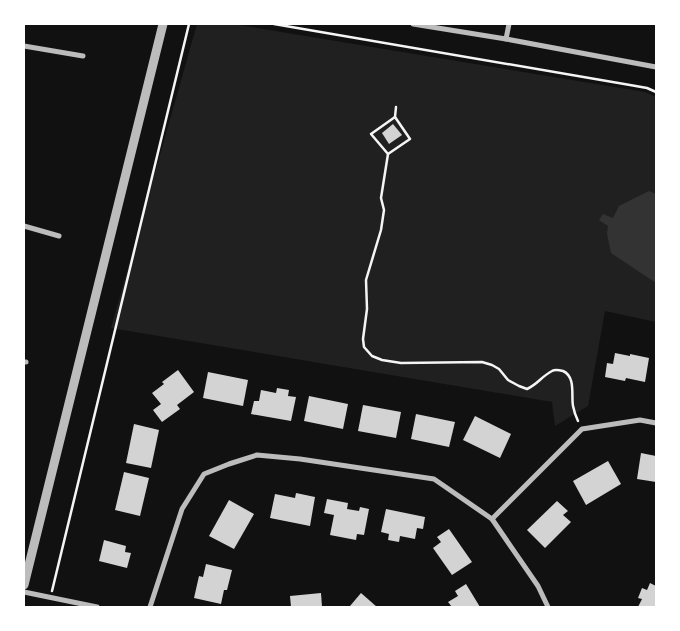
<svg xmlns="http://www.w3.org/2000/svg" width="680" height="631" font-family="'Fira Sans',sans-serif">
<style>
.green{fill:#202020}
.water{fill:#333}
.building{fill:#d3d3d3}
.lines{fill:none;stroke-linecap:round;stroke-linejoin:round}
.path{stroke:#f5f5f5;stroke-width:2.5}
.minor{stroke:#bcbcbc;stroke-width:5}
.tertiary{stroke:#bcbcbc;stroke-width:9}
</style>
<rect width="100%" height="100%" fill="#111"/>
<polygon class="green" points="197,24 233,24 645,92 656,97 656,322 605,311 588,406 555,426 552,402 111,328"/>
<polygon class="water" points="649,191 656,194 656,283 611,253 607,234 608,226 599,220 603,214 613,218 619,206"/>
<g class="building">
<polygon points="393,124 402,135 389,144 382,133"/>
<polygon points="615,353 630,356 630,354 649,358 645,382 626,378 625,381 605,377 607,363 613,364"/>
<polygon points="178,370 194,392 177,405 180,409 162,422 153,410 161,404 152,393 164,384 162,382"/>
<polygon points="208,372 248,380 243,406 203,398"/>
<polygon points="277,388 289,390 288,396 296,397 291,421 251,414 254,401 259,401 261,390 276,393"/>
<polygon points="309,396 348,404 343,429 304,421"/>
<polygon points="363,405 401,412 396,438 358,431"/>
<polygon points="416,414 455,422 449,447 411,439"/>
<polygon points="475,416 511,434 500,458 463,440"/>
<polygon points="134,424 159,430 151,468 126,463"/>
<polygon points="641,453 656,456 656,482 637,479"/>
<polygon points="608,461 621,484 586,505 573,481"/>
<polygon points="124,472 149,478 140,516 115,510"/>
<polygon points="296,493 315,497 310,526 270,518 275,494 295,498"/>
<polygon points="327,499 348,503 347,509 359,511 360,507 369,509 364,535 357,534 356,540 330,535 334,515 324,513"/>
<polygon points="229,500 254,514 234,549 209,536"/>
<polygon points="557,501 568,511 563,515 571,522 545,548 527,530"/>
<polygon points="386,509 425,517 423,529 417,528 415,539 400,536 399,542 388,540 389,534 381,532"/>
<polygon points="449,529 472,562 452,575 433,548 441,542 437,537"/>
<polygon points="104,540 126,546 125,552 131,553 127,568 99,561"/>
<polygon points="206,564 232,570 227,590 224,590 221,604 194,598 199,576 203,577"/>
<polygon points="650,583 656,586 656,607 638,607 642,599 638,598 642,588 647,590"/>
<polygon points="466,584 480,607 452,607 448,602 458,596 455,591"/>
<polygon points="321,593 322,607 291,607 290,596"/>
<polygon points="361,593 377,607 351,607 350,606"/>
</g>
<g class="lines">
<g class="path">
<polyline points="274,24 630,85 647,88 656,92"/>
<path d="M396 107 395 117 410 139 388 154 381 198 384 210 381 230 366 280 367 309 363 339 364 347 372 356 382 360 401 363 482 362 492 365 499 369 508 380 519 386 527 389C538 384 542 376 552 371 555 369 559 370 563 371 576 377 571 395 573 406 574 411 576 417 578 421"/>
<polyline points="388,154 371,134 395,117"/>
<polyline points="52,591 189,24"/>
</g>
<g class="minor">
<polyline points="413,24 506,39 656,67"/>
<polyline points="506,39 509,24"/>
<polyline points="24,46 83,56"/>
<polyline points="24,226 59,236"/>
<polyline points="24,362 26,362"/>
<polyline points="492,519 582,429 640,420 656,423"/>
<polyline points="24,592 97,607"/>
<polyline points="150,607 182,509 204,474 229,464 257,455 300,459 434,479 492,519 538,586 548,607"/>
</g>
<polyline class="tertiary" points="24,585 163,24"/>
</g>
<rect width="680" height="631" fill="none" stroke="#ffffff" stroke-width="50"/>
</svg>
